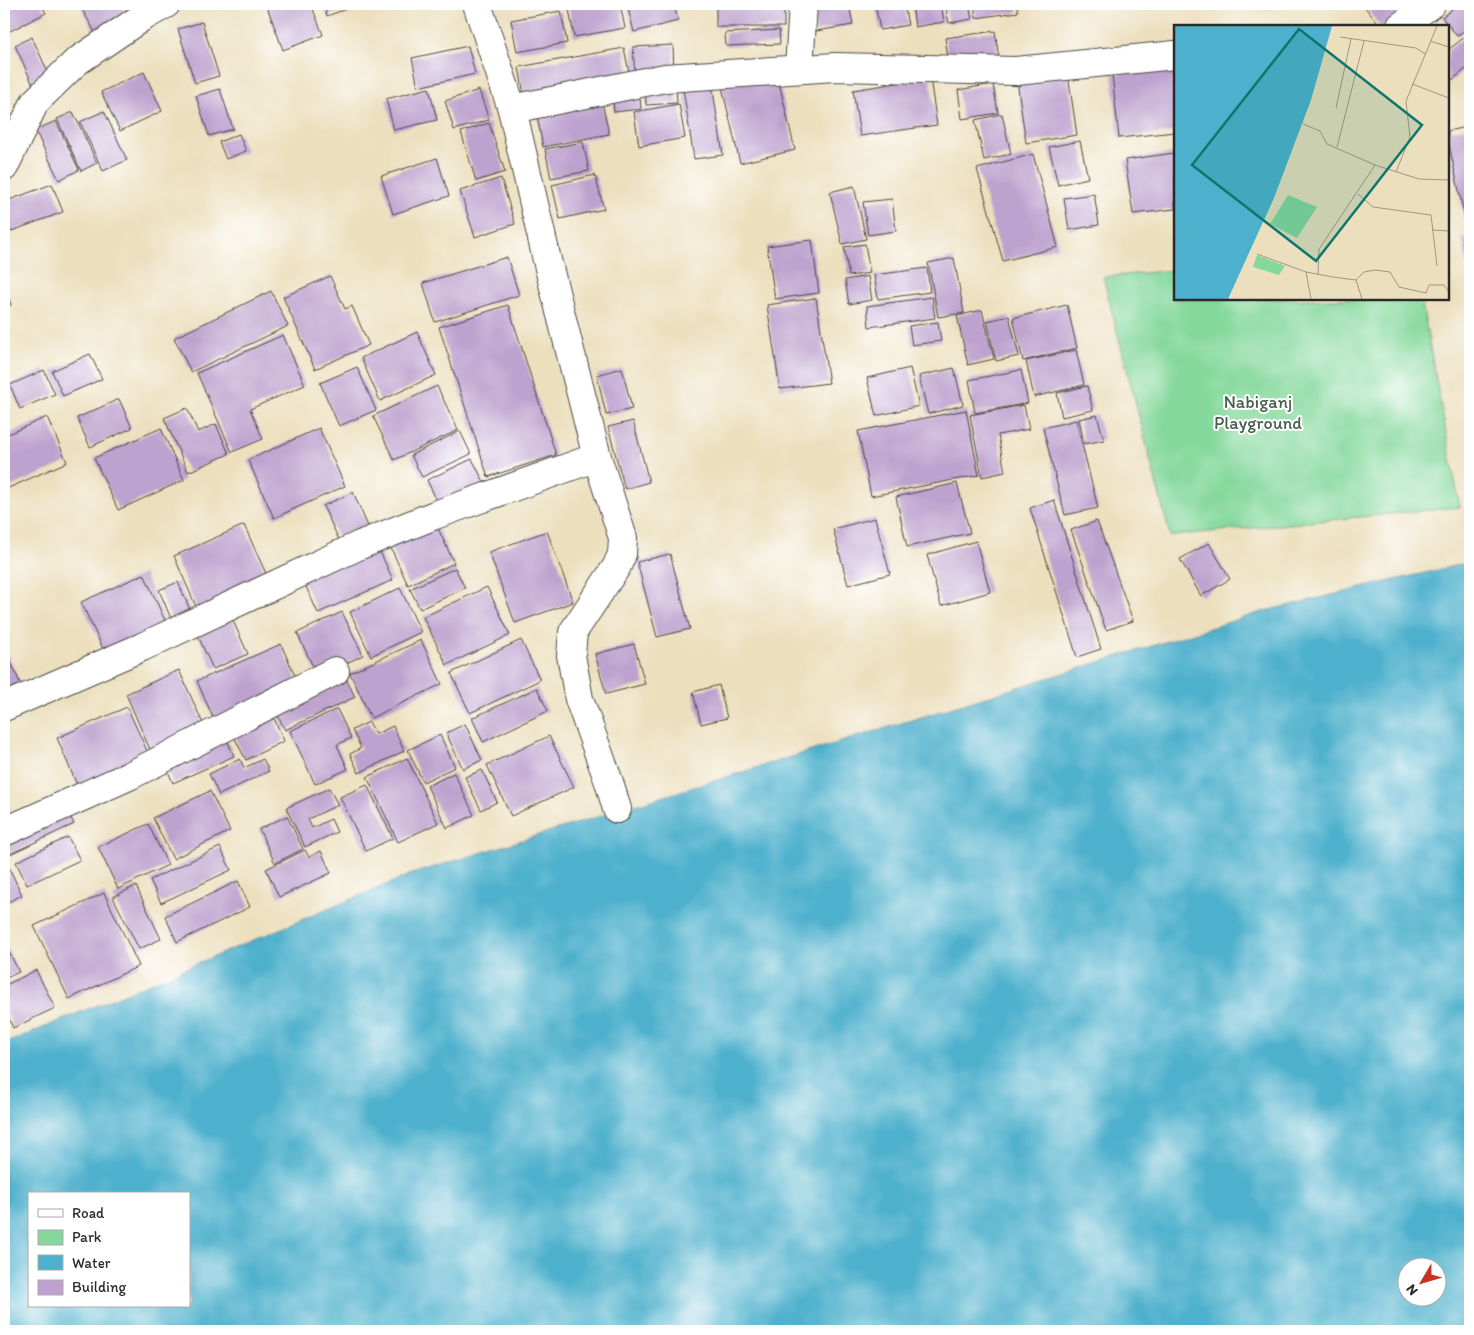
<svg xmlns="http://www.w3.org/2000/svg" width="1474" height="1335" font-family="Itim,sans-serif">
<style>
.green{fill:#84d89b;stroke:#588263}
.water{fill:#4db0cc;stroke:#3c6e7c;fill-rule:evenodd}
.building{fill:#bda1ce}
.lines{fill:none;stroke-linecap:round;stroke-linejoin:round}
.minor-casing{stroke:#484641;stroke-width:30}
.secondary-casing{stroke:#484641;stroke-width:30}
.minor{stroke:#fff;stroke-width:28}
.secondary{stroke:#fff;stroke-width:28}
.labels{text-anchor:middle;dominant-baseline:central;stroke-width:4;stroke-linejoin:round;paint-order:stroke}
.park-label{font-size:18px;fill:#465f4d;stroke:#fff}
.inset-road{fill:none;stroke:#9f9783;stroke-width:1}
.view{fill:#0f766e;fill-opacity:0.15;stroke:#0f766e;stroke-width:2.5}
.inset-edge{fill:none;stroke:#2b2b2b;stroke-width:2.5}
</style>
<rect width="100%" height="100%" fill="#fff"/>
<filter id="ink" filterUnits="userSpaceOnUse"><feTurbulence type="fractalNoise" baseFrequency=".02" numOctaves="2"/><feDisplacementMap in="SourceGraphic" scale="10" xChannelSelector="R" yChannelSelector="G"/><feConvolveMatrix kernelMatrix="1 2 1 2 8 2 1 2 1" color-interpolation-filters="sRGB"/></filter>
<filter id="wash" filterUnits="userSpaceOnUse"><feTurbulence type="fractalNoise" baseFrequency=".0096" numOctaves="4" result="noise"/><feDisplacementMap in="SourceGraphic" scale="20" xChannelSelector="R" yChannelSelector="G"/><feGaussianBlur stdDeviation="1.12" result="paint"/><feColorMatrix in="noise" values="0 0 0 0 0 0 0 0 0 0 0 0 0 0 0 0 0 1.4 0 .05"/><feComposite in="paint" operator="in"/></filter>
<g filter="url(#wash)">
<rect width="100%" height="100%" fill="#ecdfbd"/>
<polygon class="green" points="1175,270 1175,299 1421,299 1460,507 1170,536 1103,277"/>
<path class="water" d="M1470 562V1331H4V1044L412 874 1265 611ZM29 1194H189V1306H29ZM1406 1268H1436V1298H1406Z"/>
<g id="blocks">
<g class="building">
<polygon points="4,4 41,4 46,13 4,34"/>
<polygon points="79,4 146,4 95,32"/>
<polygon points="266,4 311,4 323,35 283,50"/>
<polygon points="323,4 360,4 327,16"/>
<polygon points="568,4 620,4 625,28 574,37"/>
<polygon points="627,4 674,4 678,21 634,32"/>
<polygon points="716,4 784,5 784,27 716,27"/>
<polygon points="811,4 849,4 853,25 816,31"/>
<polygon points="875,4 904,4 908,25 880,30"/>
<polygon points="912,4 941,4 944,22 915,27"/>
<polygon points="945,4 969,4 972,19 949,23"/>
<polygon points="974,4 1017,4 1018,12 976,18"/>
<polygon points="1368,4 1410,4 1411,5 1383,26 1380,26 1364,6"/>
<polygon points="1459,4 1470,4 1470,26 1457,36 1442,17"/>
<polygon points="561,11 567,43 517,52 511,20"/>
<polygon points="202,22 219,76 195,83 178,29"/>
<polygon points="779,30 780,44 726,46 725,33"/>
<polygon points="995,31 999,59 949,66 945,38"/>
<polygon points="1470,33 1470,66 1448,83 1448,50"/>
<polygon points="32,37 50,77 33,85 15,45"/>
<polygon points="673,45 674,75 635,76 633,47"/>
<polygon points="468,46 475,74 418,87 412,58"/>
<polygon points="624,48 630,77 524,95 519,67"/>
<polygon points="1175,68 1175,132 1119,138 1112,74"/>
<polygon points="776,70 795,150 740,163 721,83"/>
<polygon points="144,72 162,111 120,131 101,92"/>
<polygon points="1068,74 1077,135 1026,143 1017,81"/>
<polygon points="711,78 723,155 694,159 682,82"/>
<polygon points="930,78 937,125 860,136 853,90"/>
<polygon points="676,82 677,103 646,105 645,84"/>
<polygon points="993,84 998,113 962,119 958,90"/>
<polygon points="639,87 641,109 614,112 612,90"/>
<polygon points="429,88 437,120 394,130 386,99"/>
<polygon points="220,89 233,129 209,136 196,96"/>
<polygon points="479,90 489,120 454,130 445,101"/>
<polygon points="600,93 609,134 543,147 535,106"/>
<polygon points="679,104 685,138 639,146 634,112"/>
<polygon points="104,111 127,160 103,171 80,122"/>
<polygon points="73,112 97,163 81,171 57,119"/>
<polygon points="1002,114 1011,154 984,160 975,120"/>
<polygon points="56,121 79,170 59,180 35,130"/>
<polygon points="489,123 505,172 476,181 461,132"/>
<polygon points="1470,126 1470,233 1468,233 1448,140 1448,131"/>
<polygon points="239,134 246,151 226,159 219,142"/>
<polygon points="1080,141 1088,178 1058,185 1049,147"/>
<polygon points="583,142 589,171 551,178 545,149"/>
<polygon points="1174,153 1175,165 1175,209 1133,214 1125,160"/>
<polygon points="1033,154 1058,247 1003,261 977,169"/>
<polygon points="437,158 449,196 393,214 381,176"/>
<polygon points="595,175 604,209 560,219 552,185"/>
<polygon points="501,178 515,224 475,237 460,191"/>
<polygon points="52,184 63,212 4,234 4,202"/>
<polygon points="854,186 866,239 842,244 830,192"/>
<polygon points="1094,194 1099,225 1069,230 1064,198"/>
<polygon points="892,199 896,231 868,235 863,202"/>
<polygon points="1470,236 1470,272 1469,273 1462,238"/>
<polygon points="812,240 819,293 775,299 767,246"/>
<polygon points="865,244 870,273 849,276 844,247"/>
<polygon points="507,257 519,295 435,322 423,283"/>
<polygon points="954,258 964,313 938,317 928,263"/>
<polygon points="927,268 930,292 878,299 874,275"/>
<polygon points="330,276 345,309 352,306 369,345 315,369 283,297"/>
<polygon points="868,276 872,300 849,304 845,280"/>
<polygon points="4,285 11,305 4,307"/>
<polygon points="271,291 288,326 191,372 174,338"/>
<polygon points="932,297 935,318 869,327 867,306"/>
<polygon points="816,298 829,383 780,389 767,305"/>
<polygon points="508,305 556,455 488,477 439,327"/>
<polygon points="1067,305 1077,348 1023,361 1013,318"/>
<polygon points="982,310 994,359 968,365 957,316"/>
<polygon points="1009,316 1019,356 996,361 987,321"/>
<polygon points="938,322 941,341 912,345 909,326"/>
<polygon points="417,332 436,375 380,401 361,358"/>
<polygon points="283,335 305,385 250,409 263,439 232,452 197,373"/>
<polygon points="1076,350 1084,385 1034,397 1026,361"/>
<polygon points="90,354 102,379 63,396 52,371"/>
<polygon points="357,367 376,410 339,426 320,383"/>
<polygon points="622,368 632,409 606,415 597,375"/>
<polygon points="910,368 919,406 876,416 867,378"/>
<polygon points="954,368 963,405 928,414 919,376"/>
<polygon points="44,370 55,394 20,409 10,385"/>
<polygon points="1021,370 1028,403 975,413 969,380"/>
<polygon points="437,386 458,430 394,460 373,416"/>
<polygon points="1087,386 1093,410 1062,417 1057,393"/>
<polygon points="119,399 132,428 90,447 77,418"/>
<polygon points="1024,405 1029,429 998,435 1005,472 982,477 970,415"/>
<polygon points="187,408 198,432 216,424 229,454 188,472 164,418"/>
<polygon points="966,410 979,475 871,496 858,431"/>
<polygon points="1097,415 1104,440 1084,444 1079,419"/>
<polygon points="47,417 67,462 4,490 4,436"/>
<polygon points="1076,420 1098,508 1065,515 1043,428"/>
<polygon points="633,421 649,482 625,489 608,427"/>
<polygon points="161,428 184,480 118,510 94,458"/>
<polygon points="319,428 345,486 274,518 248,460"/>
<polygon points="460,431 471,454 422,477 411,455"/>
<polygon points="472,459 484,482 438,503 427,480"/>
<polygon points="957,483 970,533 907,547 896,497"/>
<polygon points="353,492 370,531 341,544 323,506"/>
<polygon points="1054,500 1101,649 1077,657 1030,508"/>
<polygon points="875,518 890,574 848,585 833,529"/>
<polygon points="1097,521 1133,621 1106,630 1071,530"/>
<polygon points="436,524 454,563 408,585 390,546"/>
<polygon points="244,525 268,578 197,609 174,556"/>
<polygon points="547,531 573,602 515,623 489,552"/>
<polygon points="976,541 990,592 941,606 927,555"/>
<polygon points="1209,543 1230,579 1201,596 1180,559"/>
<polygon points="377,545 393,580 318,613 302,578"/>
<polygon points="670,554 690,629 657,637 637,562"/>
<polygon points="455,568 465,588 420,609 410,589"/>
<polygon points="144,574 167,625 105,653 81,602"/>
<polygon points="178,582 191,612 172,621 159,590"/>
<polygon points="487,587 510,635 447,665 423,617"/>
<polygon points="400,588 421,632 371,656 350,612"/>
<polygon points="229,612 248,654 213,669 194,627"/>
<polygon points="342,612 363,655 318,677 297,633"/>
<polygon points="421,640 442,684 371,718 350,673"/>
<polygon points="521,640 540,680 470,713 451,673"/>
<polygon points="281,644 299,685 215,722 197,681"/>
<polygon points="634,644 645,684 606,694 595,654"/>
<polygon points="4,646 24,692 4,701"/>
<polygon points="179,670 205,728 151,752 126,694"/>
<polygon points="343,672 355,697 285,730 273,706"/>
<polygon points="719,685 727,718 701,724 693,692"/>
<polygon points="537,688 548,711 483,742 472,718"/>
<polygon points="127,707 148,753 77,785 57,738"/>
<polygon points="337,709 351,738 337,745 348,769 315,784 290,731"/>
<polygon points="272,714 284,741 246,760 232,733"/>
<polygon points="369,722 376,734 393,726 404,751 359,773 350,754 361,748 352,730"/>
<polygon points="465,724 482,760 463,769 446,733"/>
<polygon points="225,735 234,756 173,783 164,762"/>
<polygon points="440,735 455,767 423,782 408,750"/>
<polygon points="549,736 574,787 511,816 487,765"/>
<polygon points="407,758 438,823 398,842 367,777"/>
<polygon points="240,759 244,768 263,759 269,771 219,795 209,774"/>
<polygon points="482,770 497,802 481,810 465,777"/>
<polygon points="454,773 474,815 447,828 427,786"/>
<polygon points="367,785 393,838 366,851 340,797"/>
<polygon points="329,788 338,805 308,819 312,828 331,819 337,832 305,847 286,808"/>
<polygon points="210,791 230,831 173,859 153,818"/>
<polygon points="67,810 74,824 8,855 4,845"/>
<polygon points="287,816 303,849 275,863 259,829"/>
<polygon points="148,824 168,865 118,889 98,847"/>
<polygon points="68,837 80,860 27,885 16,862"/>
<polygon points="220,847 231,870 161,903 150,880"/>
<polygon points="305,850 309,857 321,851 331,873 279,897 266,869"/>
<polygon points="4,857 22,895 4,904"/>
<polygon points="238,881 250,907 177,942 165,916"/>
<polygon points="136,886 161,939 139,949 113,897"/>
<polygon points="104,893 139,966 69,999 34,926"/>
<polygon points="4,944 5,944 19,972 4,979"/>
<polygon points="36,970 55,1008 13,1028 6,1011 4,1012 4,986"/>
</g>
</g>
</g>
<g filter="url(#ink)">
<use href="#blocks" fill-opacity="0" stroke="#484641" stroke-width="1"/>
<g class="lines">
<g class="minor-casing">
<g id="minor">
<polyline points="1401,26 1431,4"/>
<polyline points="799,68 803,4"/>
<polyline points="512,109 665,78 835,67 1016,71 1175,55"/>
<polyline points="4,167 35,102 76,62 141,18 166,4"/>
<polyline points="4,707 142,647 360,545 435,515 597,457"/>
<polyline points="4,832 131,775 335,671"/>
</g>
</g>
<g class="secondary-casing">
<polyline id="secondary" points="477,4 512,109 547,260 597,457 623,538 622,554 617,566 573,632 571,655 579,699 609,782 617,809"/>
</g>
<use href="#minor" class="minor"/>
<use href="#secondary" class="secondary"/>
</g>
</g>
<g class="labels">
<g class="park-label">
<text x="1258" y="402">Nabiganj<tspan x="1258" dy="21">Playground</tspan></text>
</g>
</g>
<g transform="translate(1174 25)">
<rect width="275" height="275" fill="#ecdfbd"/>
<path d="M114 170 143 182 123 213 96 199ZM83 230 111 241 105 250 79 242Z" fill="#84d89b"/>
<path d="M0 1H158L137 75 100 173 54 274H0Z" fill="#4db0cc"/>
<path class="inset-road" d="M166 12 242 23 251 29M256 16 275 22M238 59 275 73M162 83 177 14M129 99 146 106 153 119 201 140 245 154 275 155M163 122 190 16M222 147 236 112 232 76 263 1M184 169 199 182 257 190 263 241M258 205 275 206M83 229 132 247 159 252 182 255 190 247 201 245 216 247 225 262 252 268 255 260H270L275 267M132 247 137 274M144 249 145 224 201 140M182 255 188 274"/>
<path class="view" d="M125 4 248 100 142 236 18 140Z"/>
<rect width="275" height="275" class="inset-edge"/>
</g>
<rect width="1474" height="1335" fill="none" stroke="#fff" stroke-width="20"/>
<rect x="28" y="1192" width="162" height="115" fill="#ffffff" stroke="#aaaaaa"/>
<rect x="38" y="1209" width="25" height="8" fill="#ffffff" stroke="#aaaaaa"/>
<text x="72" y="1218" font-size="15" fill="#2b2b2b">Road</text>
<rect x="38" y="1230" width="25" height="15" fill="#84d89b" stroke="#aaaaaa"/>
<text x="72" y="1242" font-size="15" fill="#2b2b2b">Park</text>
<rect x="38" y="1255" width="25" height="15" fill="#4db0cc" stroke="#aaaaaa"/>
<text x="72" y="1268" font-size="15" fill="#2b2b2b">Water</text>
<rect x="38" y="1280" width="25" height="15" fill="#bda1ce" stroke="#aaaaaa"/>
<text x="72" y="1292" font-size="15" fill="#2b2b2b">Building</text>
<g transform="translate(1422 1282) rotate(232)"><circle r="24" fill="#ffffff" stroke="#aaaaaa"/>
<path d="M0-4L9 19L0 12L-9 19Z" fill="#c8321e"/>
<text y="-8" font-size="14" font-weight="bold" text-anchor="middle" fill="#2b2b2b">N</text>
</g>
</svg>
